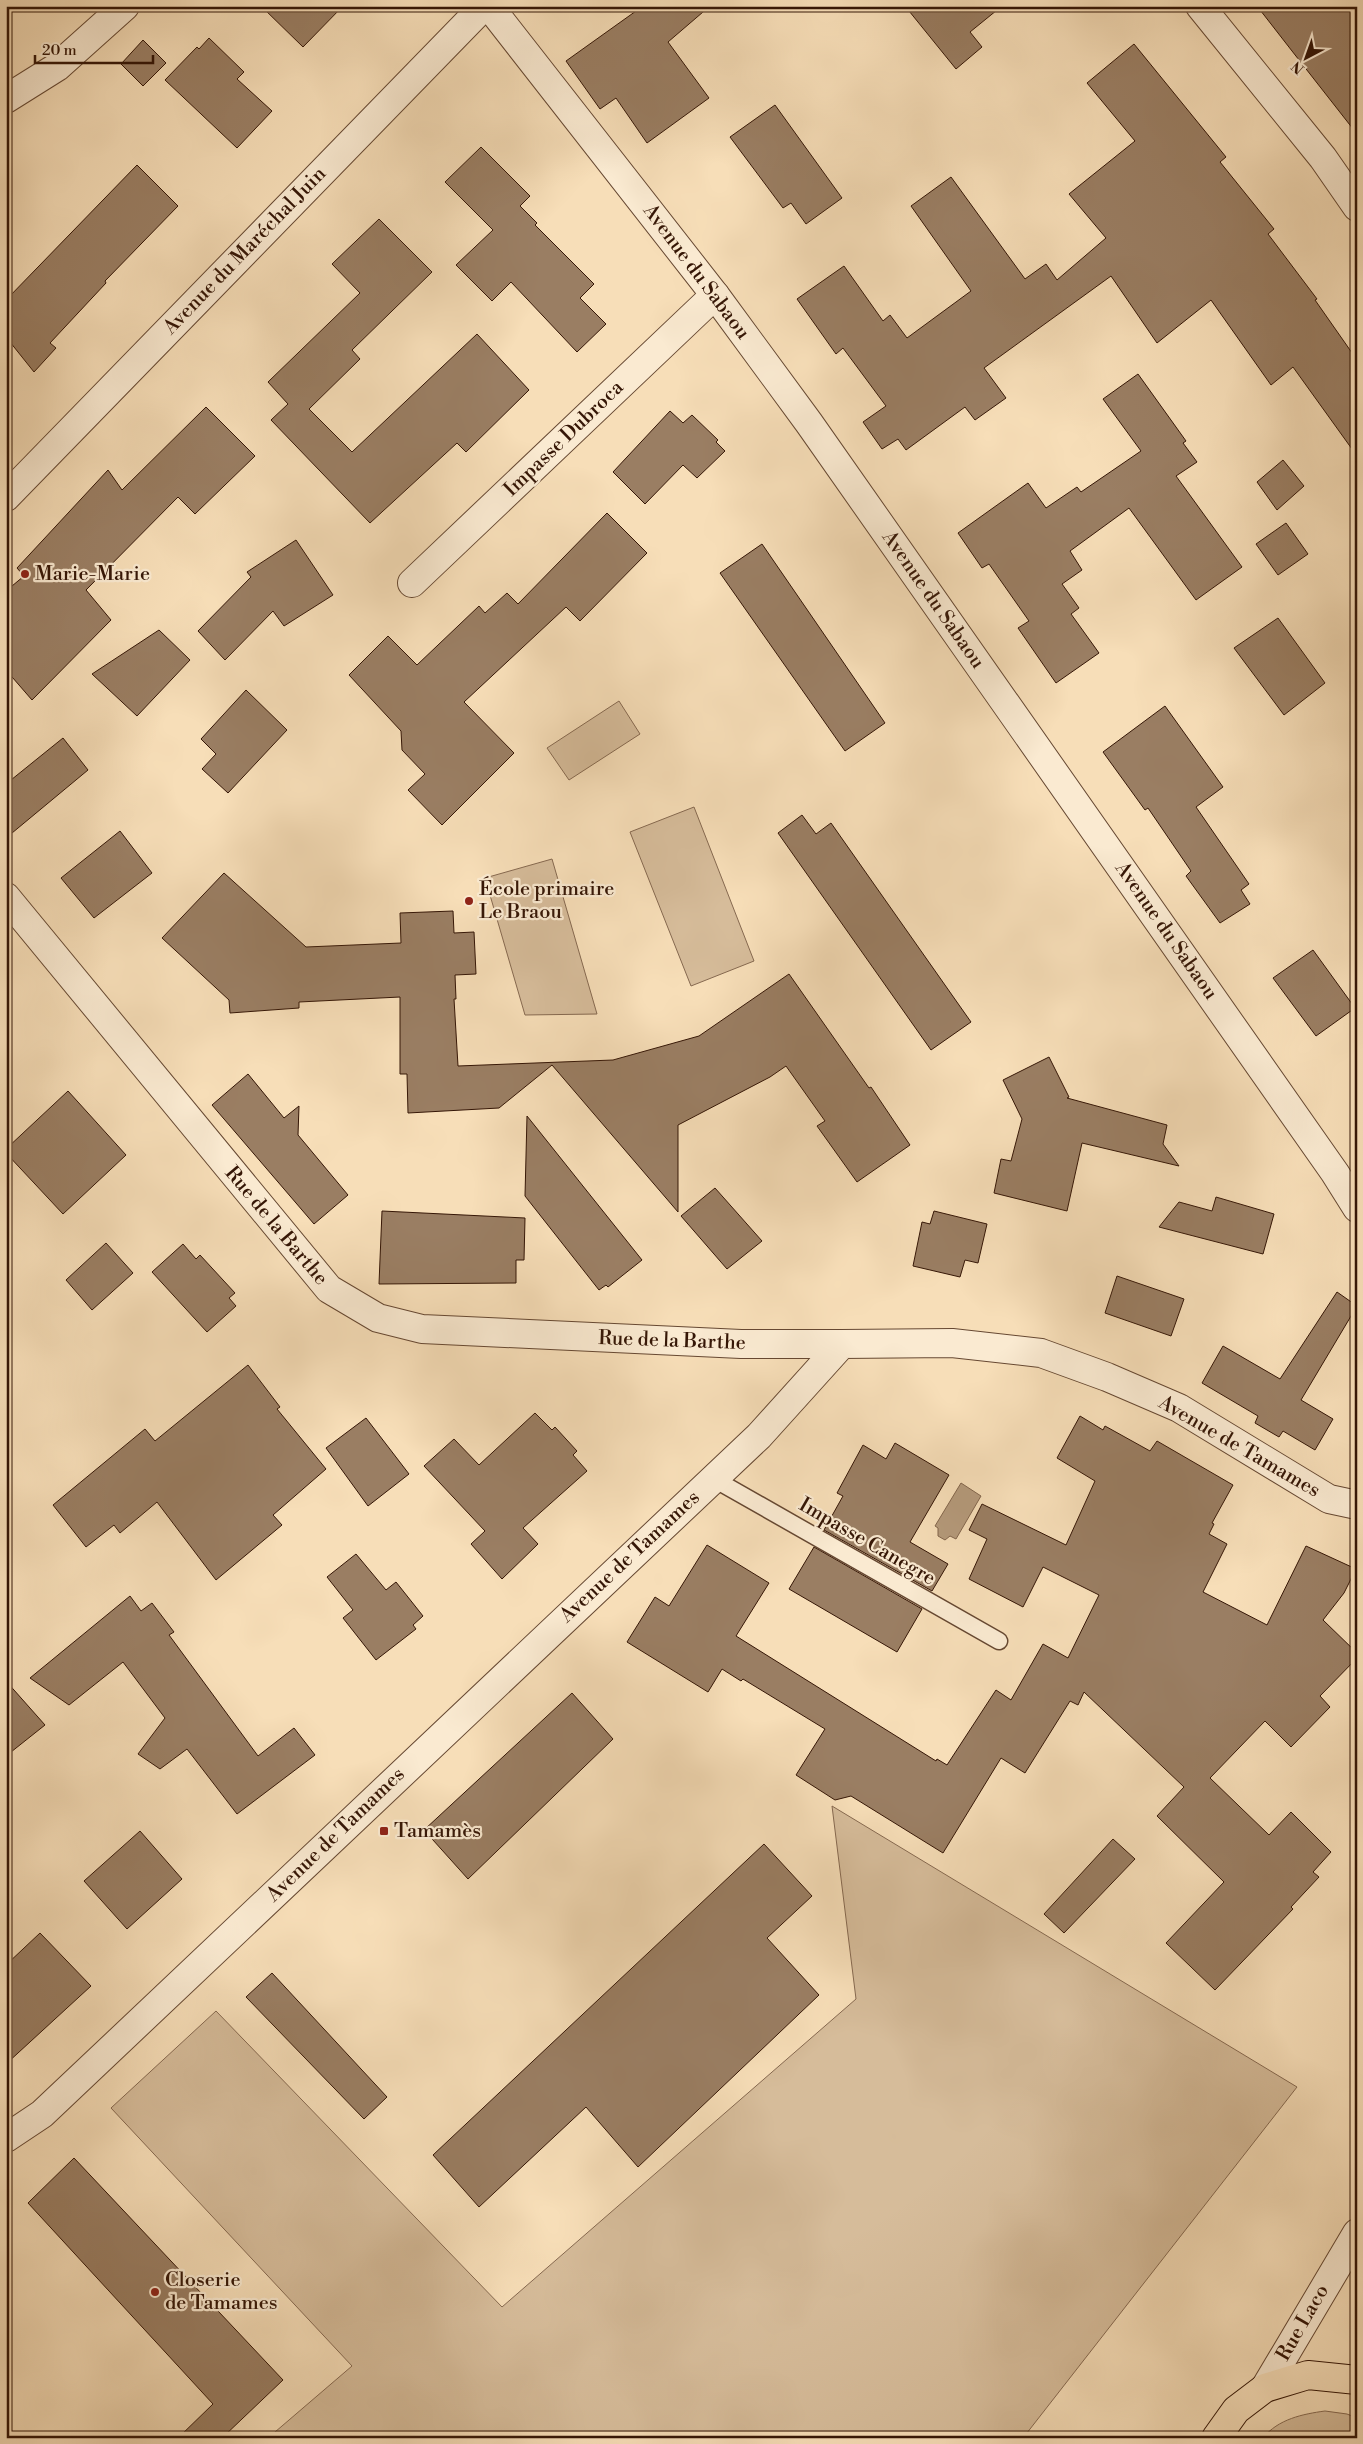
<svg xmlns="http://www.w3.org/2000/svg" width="1363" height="2444" font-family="'Libre Bodoni',serif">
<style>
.green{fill:#d6bc9a;stroke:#866950}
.water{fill:#b59a7b;stroke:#82654c}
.building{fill:#9a7e63;stroke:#351606}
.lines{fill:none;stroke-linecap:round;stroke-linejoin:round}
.lane-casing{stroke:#664832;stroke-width:19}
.street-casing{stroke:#664832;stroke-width:30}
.primary-casing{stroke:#351606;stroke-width:30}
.lane{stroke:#faead1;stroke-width:16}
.street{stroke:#faead1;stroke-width:28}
.primary{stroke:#f7deb8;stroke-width:28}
.poi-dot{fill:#8f2418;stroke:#faead1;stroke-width:2}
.labels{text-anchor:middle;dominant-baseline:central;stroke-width:4.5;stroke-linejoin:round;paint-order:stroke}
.street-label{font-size:20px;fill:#351606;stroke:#faead1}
.poi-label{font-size:20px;fill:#351606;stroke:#faead1;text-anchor:start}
</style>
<rect width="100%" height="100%" fill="#f7deb8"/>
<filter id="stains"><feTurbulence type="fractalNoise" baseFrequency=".004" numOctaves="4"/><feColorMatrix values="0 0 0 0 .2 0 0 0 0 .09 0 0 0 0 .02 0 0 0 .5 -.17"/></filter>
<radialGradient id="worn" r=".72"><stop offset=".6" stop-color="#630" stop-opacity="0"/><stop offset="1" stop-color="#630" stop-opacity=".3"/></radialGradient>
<g class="green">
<polygon points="619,701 640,734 569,780 547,748"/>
<polygon points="694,807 754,961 691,986 630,832"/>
<polygon points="552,859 597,1014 525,1015 485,878"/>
<polygon points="832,1806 1297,2087 1023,2438 268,2438 352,2366 111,2108 216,2011 502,2307 856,1999"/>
<path d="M1325 2411 1347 2414 1357 2418V2438H1263C1278 2419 1303 2414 1325 2411Z"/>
</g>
<polygon class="water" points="961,1483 981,1496 956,1539 950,1536 945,1540 938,1536 938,1528 935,1526"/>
<g class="building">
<polygon points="261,6 343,6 303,47"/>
<polygon points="643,6 710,6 668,42 709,98 647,143 616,98 600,109 566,61"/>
<polygon points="905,6 1002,6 970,32 982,47 956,69"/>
<polygon points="1257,6 1357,6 1357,134 1292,51"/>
<polygon points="209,38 244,72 237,79 272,111 237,148 165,80 197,47 199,49"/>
<polygon points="143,40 166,63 143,86 121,64"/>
<polygon points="1134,44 1226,157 1220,162 1274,229 1268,234 1317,299 1315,300 1357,360 1357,456 1293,367 1271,385 1211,300 1157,343 1111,276 984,368 1006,398 975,420 965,407 906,450 898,439 882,449 863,422 886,406 843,348 836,354 797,299 844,266 883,321 890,315 907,338 971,291 911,206 951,177 1025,279 1046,264 1057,280 1106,238 1069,194 1135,141 1087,83"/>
<polygon points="775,105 842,198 806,224 791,203 783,208 730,137"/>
<polygon points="481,147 530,196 520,206 537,223 535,225 594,284 580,298 606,324 577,352 511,282 492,301 456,265 493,230 445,182"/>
<polygon points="137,165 178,206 105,281 106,283 50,343 56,348 34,372 6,337 6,300"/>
<polygon points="379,219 432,272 352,350 360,359 309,409 352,452 477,334 529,390 466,452 457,443 370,523 271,420 288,404 268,382 360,293 332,264"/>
<polygon points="1138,374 1186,441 1183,443 1197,462 1176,476 1242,567 1196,600 1129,508 1070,551 1082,570 1062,584 1079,608 1071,614 1099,653 1056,683 1018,628 1029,621 989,564 982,568 958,533 1028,483 1046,508 1077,487 1081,492 1141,451 1103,399"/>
<polygon points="206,407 255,456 195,514 178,497 86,590 111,620 32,700 6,670 6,591 24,576 17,568 108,470 122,490"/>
<polygon points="670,411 683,423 692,415 718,440 716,442 725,451 697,478 683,465 645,504 613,472"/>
<polygon points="1283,460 1304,486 1277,510 1257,482"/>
<polygon points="607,513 647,553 580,621 566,607 464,702 514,753 442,825 408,790 425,774 402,750 401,731 349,675 388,636 417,665 479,606 485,613 507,593 518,604"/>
<polygon points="1286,523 1308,554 1278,575 1256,544"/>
<polygon points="296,540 333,595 284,626 273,611 225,660 198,631 251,577 247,572"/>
<polygon points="762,544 885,723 845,751 720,573"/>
<polygon points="1278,618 1325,683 1284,715 1234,648"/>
<polygon points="159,630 190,660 137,716 92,674"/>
<polygon points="246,690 287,730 228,793 202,769 216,754 201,739"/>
<polygon points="1165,706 1223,787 1196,807 1249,884 1241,890 1250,904 1220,923 1186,876 1191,871 1148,808 1145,810 1103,752"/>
<polygon points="63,738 88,770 6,838 6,784"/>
<polygon points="802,815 816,834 831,823 971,1022 931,1050 778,833"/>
<polygon points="120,831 152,873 94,918 61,878"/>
<polygon points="224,873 306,947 401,943 400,913 453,911 454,933 474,932 476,974 455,975 456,999 454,999 458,1066 613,1060 699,1036 789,974 869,1088 871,1087 910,1145 857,1182 817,1126 825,1121 786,1066 770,1077 678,1125 678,1212 552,1065 499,1108 408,1113 407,1074 400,1074 400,997 299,1002 299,1008 230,1013 229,1000 162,938"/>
<polygon points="1313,950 1355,1008 1316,1036 1273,978"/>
<polygon points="1049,1057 1069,1097 1067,1098 1167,1125 1163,1144 1179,1166 1082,1143 1067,1211 994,1193 1001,1159 1011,1161 1022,1119 1003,1080"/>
<polygon points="248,1074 284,1118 299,1106 298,1135 348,1195 314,1224 212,1105"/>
<polygon points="68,1091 126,1155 63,1214 6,1153 6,1149"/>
<polygon points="527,1116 642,1260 608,1287 606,1285 599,1290 525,1196"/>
<polygon points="715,1188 762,1241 727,1269 681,1216"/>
<polygon points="1216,1197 1274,1214 1263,1254 1159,1227 1179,1202 1212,1211"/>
<polygon points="382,1211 525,1218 524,1260 516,1260 516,1283 379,1284"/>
<polygon points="934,1211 987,1224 978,1263 965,1260 960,1277 913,1266 922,1222 930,1224"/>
<polygon points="106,1243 133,1273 92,1310 66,1280"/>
<polygon points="183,1244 196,1259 200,1255 235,1293 229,1298 236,1306 207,1332 152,1272"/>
<polygon points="1117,1276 1184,1299 1171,1336 1105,1313"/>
<polygon points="1337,1292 1357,1306 1301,1400 1333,1419 1315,1450 1283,1431 1279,1437 1255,1423 1258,1416 1202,1383 1223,1346 1280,1379"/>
<polygon points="248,1365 280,1407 277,1409 326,1469 273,1515 282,1525 216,1580 157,1502 120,1533 114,1525 86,1547 53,1505 145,1429 155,1441"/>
<polygon points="535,1413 552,1430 555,1427 577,1451 573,1455 587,1471 523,1528 538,1544 502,1579 471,1544 485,1531 424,1466 454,1439 479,1465"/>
<polygon points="1080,1416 1103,1430 1105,1426 1150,1451 1157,1441 1233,1485 1212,1523 1214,1524 1209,1534 1227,1544 1203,1592 1267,1625 1306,1546 1356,1569 1344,1593 1323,1620 1357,1653 1357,1658 1320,1696 1330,1707 1291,1747 1265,1721 1210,1778 1269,1835 1291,1812 1331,1852 1313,1872 1319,1877 1291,1907 1293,1909 1215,1990 1166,1943 1224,1882 1157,1816 1184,1787 1084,1692 1078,1705 1070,1701 1025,1773 1001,1758 943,1853 851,1796 835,1800 796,1775 825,1729 743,1679 741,1681 722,1669 708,1692 627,1642 655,1597 669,1606 707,1545 769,1583 736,1636 936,1761 937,1759 947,1765 996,1690 1011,1700 1043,1644 1068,1658 1099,1595 1043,1567 1023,1607 969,1579 987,1539 969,1530 982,1504 1066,1545 1095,1481 1057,1458"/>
<polygon points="366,1418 409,1474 368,1506 326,1448"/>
<polygon points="895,1443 949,1475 910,1542 948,1564 932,1591 824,1530 843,1496 837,1493 863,1445 886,1459"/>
<polygon points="814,1547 922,1609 897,1652 789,1589"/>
<polygon points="356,1554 386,1590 396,1582 423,1616 413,1625 416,1629 376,1660 343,1618 353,1610 327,1577"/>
<polygon points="130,1596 141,1611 152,1603 174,1632 169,1635 258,1756 294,1728 315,1755 237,1814 187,1749 160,1769 138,1754 165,1718 123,1662 69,1705 30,1678"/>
<polygon points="6,1681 45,1725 6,1756"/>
<polygon points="572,1693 613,1739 468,1879 424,1830"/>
<polygon points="140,1831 182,1879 127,1929 84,1881"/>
<polygon points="1113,1839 1135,1859 1064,1933 1044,1914"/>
<polygon points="764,1844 812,1896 767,1938 819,1995 638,2167 586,2107 479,2207 433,2155"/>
<polygon points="40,1933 91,1986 6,2064 6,1965"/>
<polygon points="272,1973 387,2097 364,2119 246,1997"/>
<polygon points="74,2158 283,2380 222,2438 178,2438 213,2404 28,2203"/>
</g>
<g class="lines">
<g class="lane-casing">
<polyline id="lane" points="714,1479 999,1641"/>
</g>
<g class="street-casing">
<g id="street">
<polyline points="489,6 715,295 809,423 1335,1173 1357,1208"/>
<polyline points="1200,6 1323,158 1357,207"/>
<polyline points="6,99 57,67 125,6"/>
<polyline points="6,497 484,6"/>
<polyline points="412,583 715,295"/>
<polyline points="6,897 329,1289 378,1318 422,1329 741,1344 842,1344"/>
<polyline points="6,2138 42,2114 759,1436 842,1344 952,1343 1041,1353 1107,1377 1179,1408 1329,1499 1357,1505"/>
<polyline points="1265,2388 1357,2233"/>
</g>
</g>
<g class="primary-casing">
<polyline id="primary" points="1216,2438 1236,2410 1265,2388 1308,2375 1357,2380"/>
</g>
<use href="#lane" class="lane"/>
<use href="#street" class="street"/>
<use href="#primary" class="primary"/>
</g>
<g class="poi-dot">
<circle cx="25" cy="574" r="5"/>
<circle cx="469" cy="901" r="5"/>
<rect x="379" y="1826" width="10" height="10" rx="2.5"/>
<circle cx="155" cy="2292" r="5"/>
</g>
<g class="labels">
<g class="street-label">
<text transform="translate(245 251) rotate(-46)">Avenue du Maréchal Juin</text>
<text transform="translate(696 272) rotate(53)">Avenue du Sabaou</text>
<text transform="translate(564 439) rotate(-44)">Impasse Dubroca</text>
<text transform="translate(933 600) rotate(55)">Avenue du Sabaou</text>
<text transform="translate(1166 931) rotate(55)">Avenue du Sabaou</text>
<text transform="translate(276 1226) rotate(50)">Rue de la Barthe</text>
<text transform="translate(672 1341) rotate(2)">Rue de la Barthe</text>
<text transform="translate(1239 1447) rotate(30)">Avenue de Tamames</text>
<text transform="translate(867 1542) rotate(30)">Impasse Canegre</text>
<text transform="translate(630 1557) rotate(-43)">Avenue de Tamames</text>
<text transform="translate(336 1835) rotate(-44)">Avenue de Tamames</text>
<text transform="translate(1303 2323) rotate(-60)">Rue Laco</text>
</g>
<g class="poi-label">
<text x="35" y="574">Marie-Marie</text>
<text x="479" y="889">École primaire<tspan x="479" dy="23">Le Braou</tspan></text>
<text x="394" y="1831">Tamamès</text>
<text x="165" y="2280">Closerie<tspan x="165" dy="23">de Tamames</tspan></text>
</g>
</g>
<rect width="1363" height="2444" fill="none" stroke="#f7deb8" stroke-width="25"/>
<rect x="8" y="8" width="1348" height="2429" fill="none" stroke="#351606" stroke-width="2.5"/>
<rect x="12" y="12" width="1338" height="2419" fill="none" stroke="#351606"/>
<g transform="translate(1306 58) rotate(221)" stroke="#faead1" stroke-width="4" paint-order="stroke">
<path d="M0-4L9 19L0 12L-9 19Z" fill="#351606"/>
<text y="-8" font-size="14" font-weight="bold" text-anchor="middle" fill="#351606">N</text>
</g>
<path d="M35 55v8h118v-8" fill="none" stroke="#351606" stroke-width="2.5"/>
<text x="42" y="55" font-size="15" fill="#351606" stroke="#faead1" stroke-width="4" paint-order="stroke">20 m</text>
<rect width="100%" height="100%" filter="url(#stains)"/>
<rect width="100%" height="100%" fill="url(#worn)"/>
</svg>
